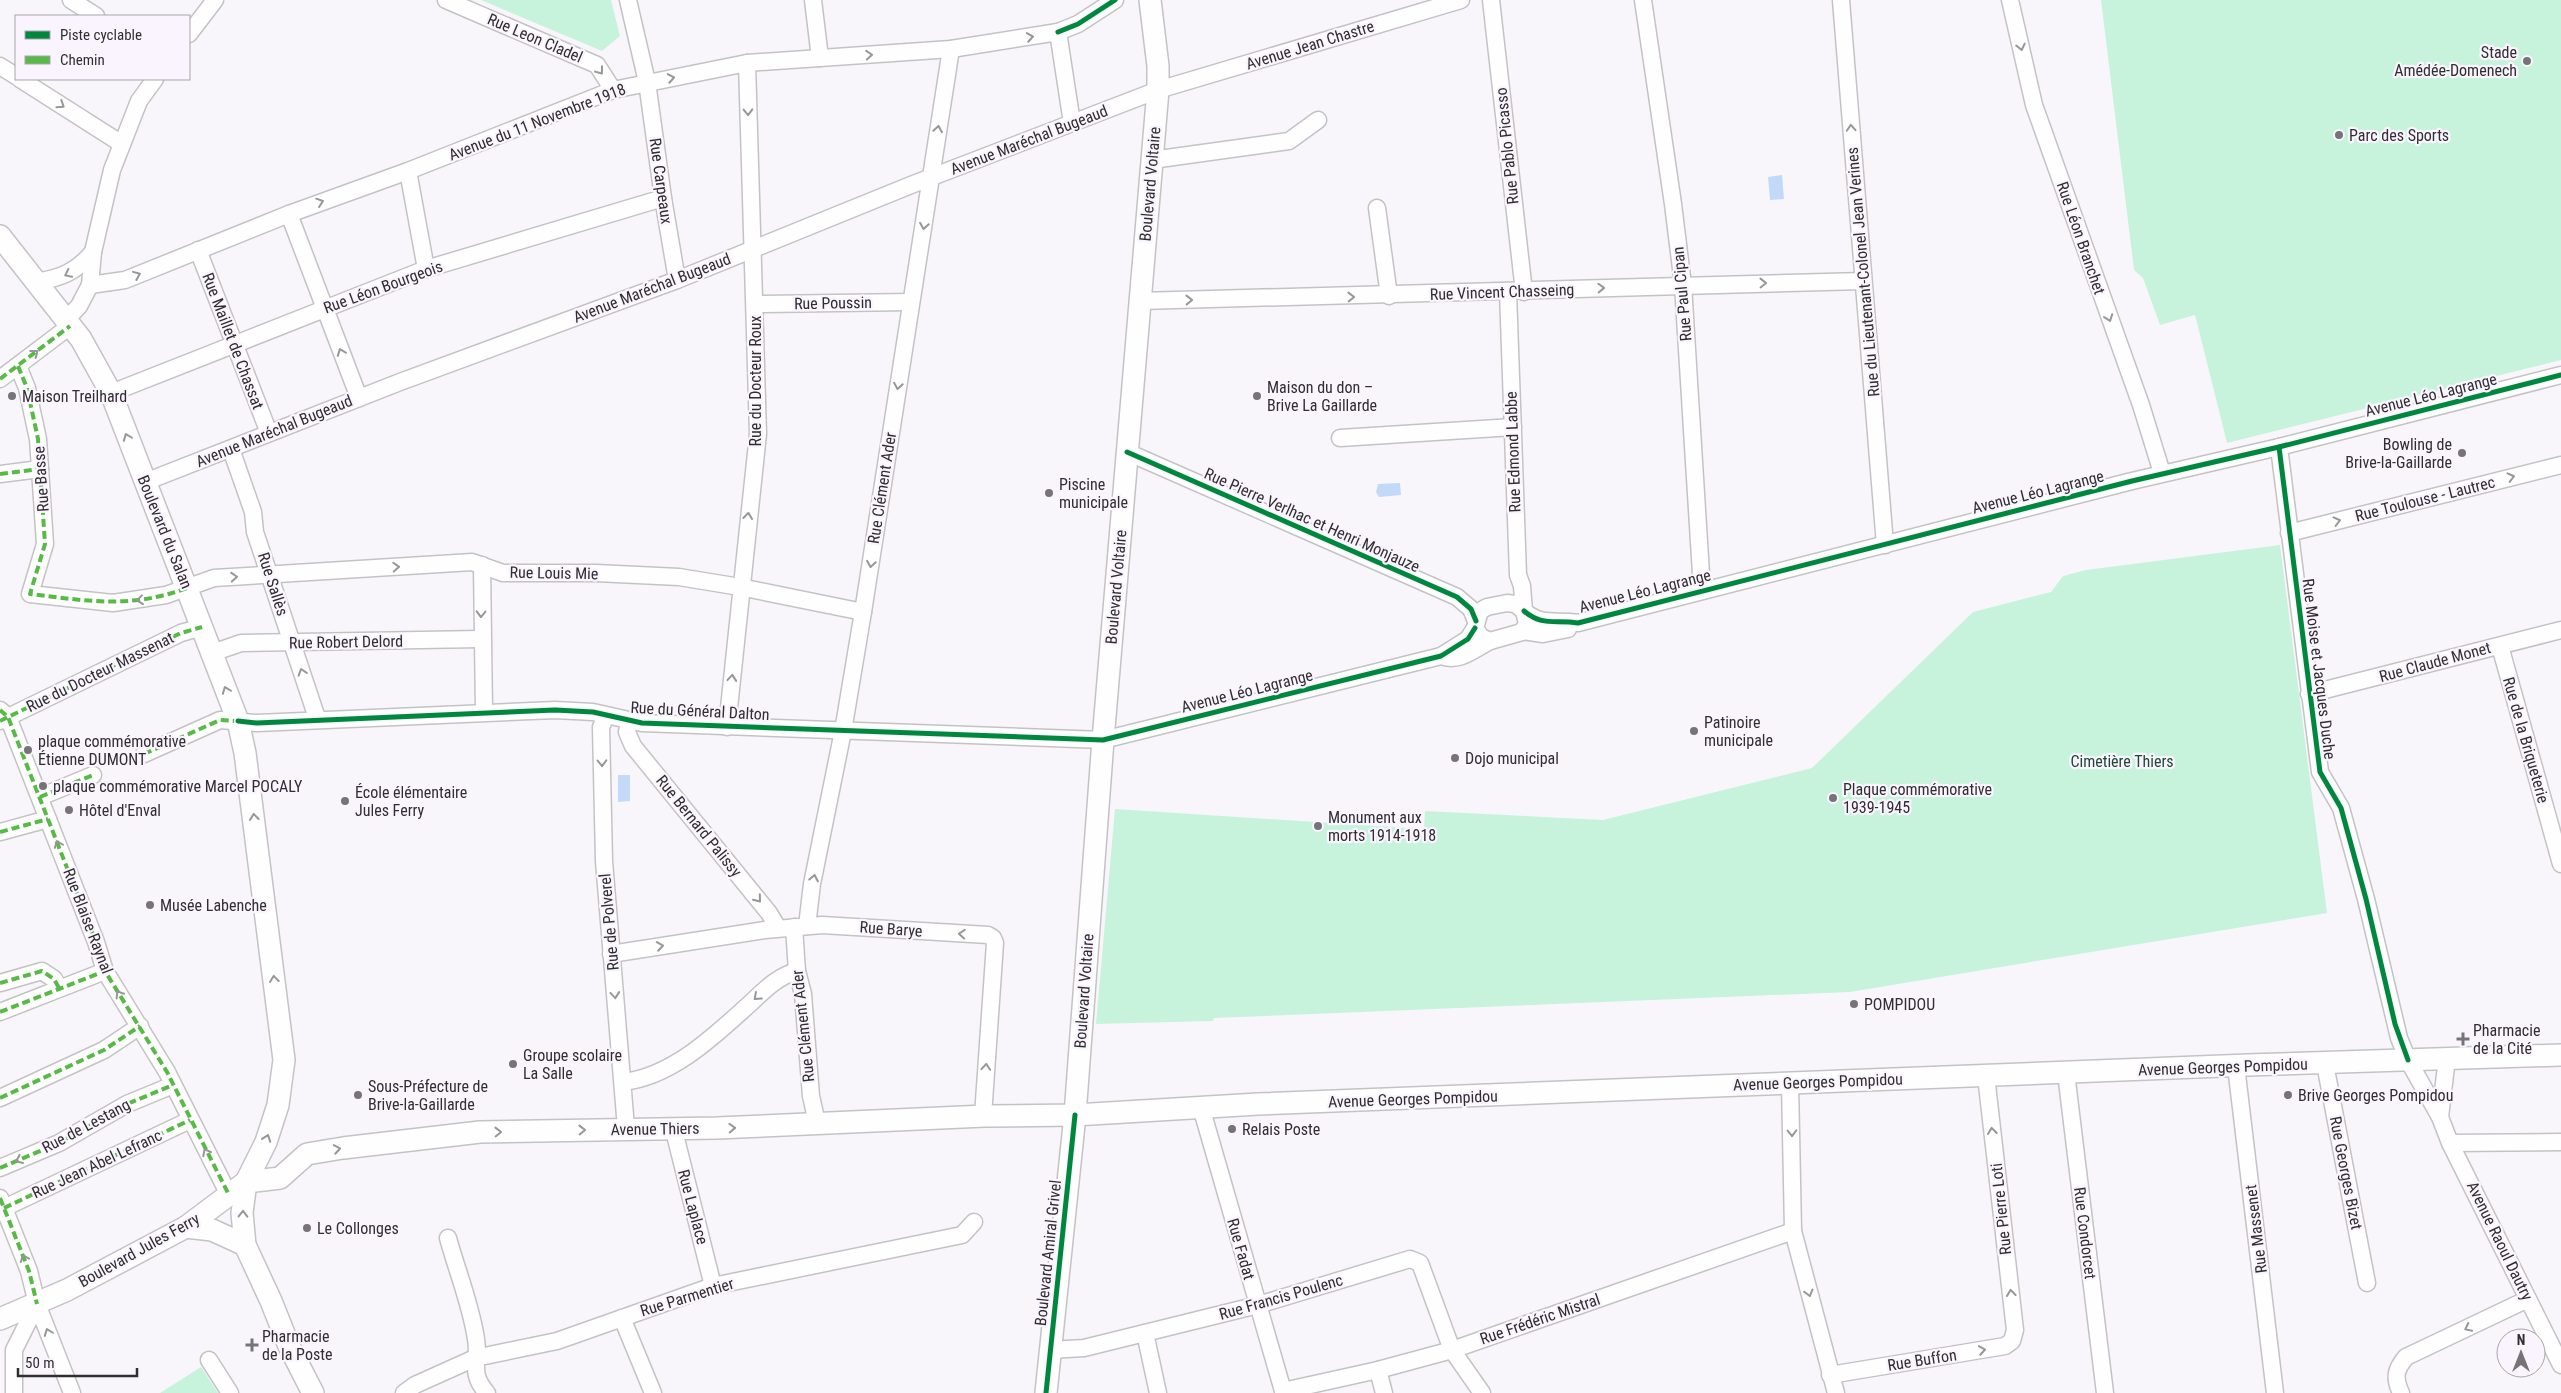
<svg xmlns="http://www.w3.org/2000/svg" width="2561" height="1393" font-family="'Roboto Condensed',sans-serif">
<style>
.green{fill:#c7f3dd}
.water{fill:#c2d9f8}
.lines{fill:none;stroke-linecap:round;stroke-linejoin:round}
.minor-casing{stroke:#c5c2c6;stroke-width:19}
.major-casing{stroke:#c5c2c6;stroke-width:24}
.minor{stroke:#fefefe;stroke-width:16}
.major{stroke:#fefefe;stroke-width:21}
.quiet{stroke:#58b947;stroke-width:4;stroke-dasharray:8 4;stroke-linecap:butt}
.cycleway-casing{stroke:#f9f4fd;stroke-width:8}
.cycleway{stroke:#00873e;stroke-width:5}
.oneway{stroke:#979698}
.poi-dot{fill:#767478;stroke:#f9f4fd;stroke-width:2}
.labels{text-anchor:middle;dominant-baseline:central;stroke-width:4.5;stroke-linejoin:round;paint-order:stroke}
.street-label{font-size:16px;fill:#302e31;stroke:#f9f4fd}
.poi-label{font-size:16px;fill:#302e31;stroke:#f9f4fd;text-anchor:start}
.park-label{font-size:16px;fill:#1e4733;stroke:#f9f4fd}
</style>
<rect width="100%" height="100%" fill="#f9f6fb"/>
<g class="green">
<polygon points="481,0 611,0 620,36 602,51"/>
<polygon points="2101,0 2561,0 2561,360 2227,443 2195,315 2160,325 2143,278 2134,270"/>
<polygon points="2280,545 2327,913 1850,992 1214,1018 1213,1021 1096,1024 1115,809 1424,829 1425,811 1603,820 1812,768 1973,612 2051,592 2063,576 2086,570"/>
<polygon points="201,1367 218,1393 160,1393"/>
</g>
<g class="water">
<polygon points="1782,175 1784,199 1770,200 1768,177"/>
<polygon points="1400,483 1401,495 1379,497 1376,492 1378,484"/>
<polygon points="618,775 630,775 630,801 618,802"/>
</g>
<g class="lines">
<g class="minor-casing">
<g id="minor">
<polyline points="71,0 96,16"/>
<polyline points="446,0 597,65 613,90"/>
<polyline points="628,0 647,82 663,198 677,280"/>
<polyline points="813,0 820,58"/>
<polyline points="1491,0 1524,292"/>
<polyline points="1643,0 1673,204 1683,285 1702,590"/>
<polyline points="1841,0 1885,545"/>
<polyline points="2010,0 2034,105 2141,405 2162,473"/>
<polyline points="1058,32 1072,123"/>
<polyline points="189,34 215,0"/>
<polyline points="0,66 16,76"/>
<polyline points="20,79 122,144"/>
<polyline points="1152,160 1289,141 1318,120"/>
<polyline points="408,171 426,269"/>
<polyline points="1377,208 1389,296"/>
<polyline points="289,214 359,398"/>
<polyline points="198,250 269,433"/>
<path d="M36 282C61 278 76 272 93 252"/>
<polyline points="90,285 125,280 289,214 408,171 613,90 747,63 951,49 1058,32 1078,24 1115,0"/>
<path d="M1508 292 1518 575 1522 586 1524 611C1543 627 1555 619 1578 623L2132 481 2279 447 2561 375"/>
<polyline points="1140,301 1863,281"/>
<polyline points="755,304 911,302"/>
<polyline points="66,320 79,306 90,285 93,252 112,170 139,101 155,79"/>
<polyline points="18,366 27,388 38,439 45,544 30,594 113,603 166,595 214,578 472,562 503,573 596,573 679,577 740,587 863,612"/>
<polyline points="0,379 70,326"/>
<polyline points="111,393 426,269 663,198"/>
<polyline points="1340,438 1513,427"/>
<polyline points="2279,447 2320,772 2341,808 2366,899 2399,1038 2408,1060 2440,1117 2450,1143 2561,1365"/>
<polyline points="231,449 253,512 255,532 317,718"/>
<polyline points="1127,452 1457,597 1471,609 1476,621"/>
<polyline points="0,474 40,469"/>
<polyline points="145,482 400,382 677,280 911,185 1158,90 1461,0"/>
<polyline points="2289,533 2561,465"/>
<polyline points="482,565 484,712"/>
<polygon points="1507,603 1515,604 1524,611 1527,624 1522,632 1490,641 1481,637 1475,628 1480,611 1487,607"/>
<polyline points="1522,631 1543,634 1568,629"/>
<polyline points="2500,646 2561,864"/>
<polyline points="212,653 241,643 481,639"/>
<path d="M1441 656C1460 663 1474 649 1490 641"/>
<polyline points="2309,694 2561,630"/>
<polyline points="0,710 8,717 96,942 105,971 167,1072 229,1195"/>
<polyline points="606,716 601,727 604,861 626,1128"/>
<polyline points="0,721 181,633 202,627"/>
<polyline points="629,721 627,732 633,746 769,913 778,928"/>
<polyline points="727,727 758,434 747,63"/>
<polyline points="144,754 220,720 257,723 555,710 593,712 642,723 1103,740 1441,656 1468,639 1475,628"/>
<polyline points="40,797 93,775"/>
<polyline points="0,832 48,819"/>
<polyline points="807,926 812,884 843,731 863,612 951,49"/>
<polyline points="794,927 797,971 803,994 811,1096 817,1123"/>
<polyline points="611,954 765,930 822,925 988,935 993,938 995,943 983,1116"/>
<polyline points="0,983 42,971 54,979 59,988"/>
<polyline points="0,1012 105,971"/>
<polyline points="2325,1064 2367,1283"/>
<polyline points="2236,1066 2275,1393"/>
<polyline points="2066,1073 2105,1393"/>
<path d="M623 1082C670 1077 711 1039 744 1009 761 994 775 977 797 971"/>
<polyline points="1790,1084 1793,1231 1836,1393"/>
<polyline points="0,1098 104,1050 140,1026"/>
<polyline points="1201,1107 1283,1391 1378,1370 1452,1350 1793,1231"/>
<polyline points="2440,1117 2447,1058"/>
<polyline points="673,1127 713,1286"/>
<polyline points="2450,1143 2561,1142"/>
<polyline points="0,1168 59,1143 127,1104 173,1085"/>
<polyline points="0,1198 29,1271 37,1304 72,1393"/>
<polyline points="4,1208 190,1120"/>
<path d="M448 1238C457 1271 471 1305 476 1339 480 1360 468 1372 487 1393"/>
<polyline points="622,1318 653,1393"/>
<polyline points="1145,1333 1158,1393"/>
<polyline points="1050,1350 1084,1348 1258,1305 1410,1259 1420,1263 1452,1350 1482,1393"/>
<polyline points="209,1360 230,1393"/>
<polyline points="1378,1370 1384,1393"/>
<polyline points="1830,1375 2005,1346 2012,1341 2015,1330 1986,1076"/>
<polyline points="14,1393 14,1350 37,1304"/>
<polyline points="404,1393 415,1385 475,1358 557,1341 713,1286 962,1235 974,1222"/>
<path d="M2401 1393C2394 1378 2395 1370 2406 1357L2528 1299"/>
</g>
</g>
<g class="major-casing">
<g id="major">
<polyline points="0,236 81,339 111,393 238,721 245,753 284,1060 278,1105 266,1142 246,1182 186,1227 67,1290 0,1319"/>
<polyline points="246,1182 280,1178 307,1154 343,1148 480,1132 717,1128 985,1116 1075,1115 1258,1104 2248,1065 2561,1055"/>
<polyline points="246,1182 242,1213 245,1245 271,1301 289,1346 313,1393"/>
<polyline points="186,1227 212,1230 245,1245"/>
<polyline points="1046,1393 1075,1115 1103,740 1158,90 1158,66 1150,0"/>
</g>
</g>
<use href="#minor" class="minor"/>
<use href="#major" class="major"/>
<g class="quiet">
<path d="M18 366 27 388 38 439 45 544 30 594C88 601 130 609 187 588"/>
<polyline points="0,379 70,326"/>
<polyline points="0,474 40,469"/>
<polyline points="0,710 8,717 96,942 105,971 167,1072 229,1195"/>
<polyline points="0,721 181,633 202,627"/>
<polyline points="144,754 220,720 238,721"/>
<polyline points="40,797 93,775"/>
<polyline points="0,832 48,819"/>
<polyline points="0,983 42,971 54,979 59,988"/>
<polyline points="0,1012 105,971"/>
<polyline points="0,1098 104,1050 140,1026"/>
<polyline points="0,1168 59,1143 127,1104 173,1085"/>
<polyline points="0,1198 29,1271 37,1304"/>
<polyline points="4,1208 190,1120"/>
</g>
<g class="cycleway-casing">
<g id="cycleway">
<polyline points="1058,32 1078,24 1115,0"/>
<polyline points="2279,447 2320,772 2341,808 2366,899 2395,1024 2408,1060"/>
<polyline points="1127,452 1457,597 1471,609 1476,621"/>
<path d="M1524 611C1543 627 1555 619 1578 623L2132 481 2279 447 2561 375"/>
<polyline points="238,721 257,723 555,710 593,712 642,723 1103,740 1441,656 1468,639 1475,628"/>
<polyline points="1046,1393 1075,1115"/>
</g>
</g>
<use href="#cycleway" class="cycleway"/>
</g>
<defs><path id="oneway-chevron" d="M-2-3.5L2.5 0L-2 3.5" fill="none" stroke-width="1.6" stroke-linecap="round" stroke-linejoin="round" transform="scale(1.25)"/></defs>
<g class="oneway">
<use href="#oneway-chevron" transform="translate(1030 37) rotate(-9)"/>
<use href="#oneway-chevron" transform="translate(2021 47) rotate(77)"/>
<use href="#oneway-chevron" transform="translate(869 55) rotate(-4)"/>
<use href="#oneway-chevron" transform="translate(600 71) rotate(53)"/>
<use href="#oneway-chevron" transform="translate(671 78) rotate(-10)"/>
<use href="#oneway-chevron" transform="translate(61 105) rotate(33)"/>
<use href="#oneway-chevron" transform="translate(748 112) rotate(89)"/>
<use href="#oneway-chevron" transform="translate(1851 128) rotate(-94)"/>
<use href="#oneway-chevron" transform="translate(938 129) rotate(-81)"/>
<use href="#oneway-chevron" transform="translate(320 202) rotate(-19)"/>
<use href="#oneway-chevron" transform="translate(924 226) rotate(99)"/>
<use href="#oneway-chevron" transform="translate(68 274) rotate(154)"/>
<use href="#oneway-chevron" transform="translate(137 275) rotate(-22)"/>
<use href="#oneway-chevron" transform="translate(1763 283) rotate(-1)"/>
<use href="#oneway-chevron" transform="translate(1601 288) rotate(-2)"/>
<use href="#oneway-chevron" transform="translate(1351 297) rotate(-1)"/>
<use href="#oneway-chevron" transform="translate(1189 300) rotate(-1)"/>
<use href="#oneway-chevron" transform="translate(2109 318) rotate(70)"/>
<use href="#oneway-chevron" transform="translate(341 352) rotate(-111)"/>
<use href="#oneway-chevron" transform="translate(35 353) rotate(-38)"/>
<use href="#oneway-chevron" transform="translate(898 386) rotate(99)"/>
<use href="#oneway-chevron" transform="translate(127 437) rotate(-111)"/>
<use href="#oneway-chevron" transform="translate(2511 477) rotate(-14)"/>
<use href="#oneway-chevron" transform="translate(748 516) rotate(-84)"/>
<use href="#oneway-chevron" transform="translate(2337 521) rotate(-14)"/>
<use href="#oneway-chevron" transform="translate(871 564) rotate(99)"/>
<use href="#oneway-chevron" transform="translate(396 567) rotate(-3)"/>
<use href="#oneway-chevron" transform="translate(234 577) rotate(-4)"/>
<use href="#oneway-chevron" transform="translate(140 600) rotate(173)"/>
<use href="#oneway-chevron" transform="translate(481 614) rotate(91)"/>
<use href="#oneway-chevron" transform="translate(302 672) rotate(-108)"/>
<use href="#oneway-chevron" transform="translate(732 678) rotate(-85)"/>
<use href="#oneway-chevron" transform="translate(226 690) rotate(-111)"/>
<use href="#oneway-chevron" transform="translate(602 763) rotate(89)"/>
<use href="#oneway-chevron" transform="translate(254 817) rotate(-97)"/>
<use href="#oneway-chevron" transform="translate(58 844) rotate(-111)"/>
<use href="#oneway-chevron" transform="translate(814 878) rotate(-79)"/>
<use href="#oneway-chevron" transform="translate(758 899) rotate(51)"/>
<use href="#oneway-chevron" transform="translate(962 934) rotate(-176)"/>
<use href="#oneway-chevron" transform="translate(660 946) rotate(-9)"/>
<use href="#oneway-chevron" transform="translate(274 979) rotate(-97)"/>
<use href="#oneway-chevron" transform="translate(119 994) rotate(-122)"/>
<use href="#oneway-chevron" transform="translate(615 995) rotate(85)"/>
<use href="#oneway-chevron" transform="translate(757 997) rotate(138)"/>
<use href="#oneway-chevron" transform="translate(986 1067) rotate(-86)"/>
<use href="#oneway-chevron" transform="translate(732 1128) rotate(-2)"/>
<use href="#oneway-chevron" transform="translate(582 1130) rotate(-1)"/>
<use href="#oneway-chevron" transform="translate(1992 1131) rotate(-96)"/>
<use href="#oneway-chevron" transform="translate(498 1132) rotate(-1)"/>
<use href="#oneway-chevron" transform="translate(1792 1133) rotate(89)"/>
<use href="#oneway-chevron" transform="translate(267 1138) rotate(-70)"/>
<use href="#oneway-chevron" transform="translate(337 1149) rotate(-10)"/>
<use href="#oneway-chevron" transform="translate(206 1152) rotate(-118)"/>
<use href="#oneway-chevron" transform="translate(19 1160) rotate(157)"/>
<use href="#oneway-chevron" transform="translate(243 1214) rotate(-89)"/>
<use href="#oneway-chevron" transform="translate(24 1258) rotate(-112)"/>
<use href="#oneway-chevron" transform="translate(1809 1293) rotate(75)"/>
<use href="#oneway-chevron" transform="translate(2011 1293) rotate(-96)"/>
<use href="#oneway-chevron" transform="translate(2468 1328) rotate(154)"/>
<use href="#oneway-chevron" transform="translate(48 1332) rotate(-111)"/>
<use href="#oneway-chevron" transform="translate(1982 1350) rotate(-9)"/>
</g>
<g class="poi-dot">
<circle cx="2527" cy="61" r="5"/>
<circle cx="2339" cy="135" r="5"/>
<circle cx="12" cy="396" r="5"/>
<circle cx="1257" cy="396" r="5"/>
<circle cx="2462" cy="453" r="5"/>
<circle cx="1049" cy="493" r="5"/>
<circle cx="1694" cy="731" r="5"/>
<circle cx="28" cy="750" r="5"/>
<circle cx="1455" cy="758" r="5"/>
<circle cx="43" cy="786" r="5"/>
<circle cx="1833" cy="798" r="5"/>
<circle cx="345" cy="801" r="5"/>
<circle cx="69" cy="810" r="5"/>
<circle cx="1318" cy="826" r="5"/>
<circle cx="150" cy="905" r="5"/>
<circle cx="1854" cy="1004" r="5"/>
<path d="M2460.5 1031.5h5v5h5v5h-5v5h-5v-5h-5v-5h5z"/>
<circle cx="513" cy="1064" r="5"/>
<circle cx="358" cy="1095" r="5"/>
<circle cx="2288" cy="1095" r="5"/>
<circle cx="1232" cy="1129" r="5"/>
<circle cx="307" cy="1228" r="5"/>
<path d="M249.5 1337.5h5v5h5v5h-5v5h-5v-5h-5v-5h5z"/>
</g>
<g class="labels">
<g class="street-label">
<text transform="translate(535 38) rotate(23)">Rue Leon Cladel</text>
<text transform="translate(1310 45) rotate(-17)">Avenue Jean Chastre</text>
<text transform="translate(537 122) rotate(-21)">Avenue du 11 Novembre 1918</text>
<text transform="translate(1029 140) rotate(-21)">Avenue Maréchal Bugeaud</text>
<text transform="translate(1507 146) rotate(-96)">Rue Pablo Picasso</text>
<text transform="translate(661 181) rotate(82)">Rue Carpeaux</text>
<text transform="translate(1150 184) rotate(-85)">Boulevard Voltaire</text>
<text transform="translate(2081 238) rotate(71)">Rue Léon Branchet</text>
<text transform="translate(1863 272) rotate(-95)">Rue du Lieutenant-Colonel Jean Verines</text>
<text transform="translate(383 287) rotate(-20)">Rue Léon Bourgeois</text>
<text transform="translate(652 288) rotate(-21)">Avenue Maréchal Bugeaud</text>
<text transform="translate(1502 292) rotate(-2)">Rue Vincent Chasseing</text>
<text transform="translate(1682 294) rotate(-95)">Rue Paul Cipan</text>
<text transform="translate(833 303) rotate(-1)">Rue Poussin</text>
<text transform="translate(233 341) rotate(69)">Rue Maillet de Chassat</text>
<text transform="translate(755 381) rotate(-90)">Rue du Docteur Roux</text>
<text transform="translate(2431 395) rotate(-14)">Avenue Léo Lagrange</text>
<text transform="translate(274 431) rotate(-22)">Avenue Maréchal Bugeaud</text>
<text transform="translate(1513 452) rotate(-92)">Rue Edmond Labbe</text>
<text transform="translate(41 479) rotate(-94)">Rue Basse</text>
<text transform="translate(882 488) rotate(-81)">Rue Clément Ader</text>
<text transform="translate(2038 492) rotate(-14)">Avenue Léo Lagrange</text>
<text transform="translate(2425 499) rotate(-14)">Rue Toulouse - Lautrec</text>
<text transform="translate(1312 520) rotate(24)">Rue Pierre Verlhac et Henri Monjauze</text>
<text transform="translate(165 532) rotate(68)">Boulevard du Salan</text>
<text transform="translate(554 573) rotate(1)">Rue Louis Mie</text>
<text transform="translate(273 584) rotate(72)">Rue Sallès</text>
<text transform="translate(1116 587) rotate(-85)">Boulevard Voltaire</text>
<text transform="translate(1645 591) rotate(-14)">Avenue Léo Lagrange</text>
<text transform="translate(346 642) rotate(-1)">Rue Robert Delord</text>
<text transform="translate(2435 662) rotate(-15)">Rue Claude Monet</text>
<text transform="translate(2319 669) rotate(83)">Rue Moise et Jacques Duche</text>
<text transform="translate(100 672) rotate(-26)">Rue du Docteur Massenat</text>
<text transform="translate(1247 691) rotate(-14)">Avenue Léo Lagrange</text>
<text transform="translate(700 711) rotate(3)">Rue du Général Dalton</text>
<text transform="translate(2526 740) rotate(74)">Rue de la Briqueterie</text>
<text transform="translate(699 826) rotate(51)">Rue Bernard Palissy</text>
<text transform="translate(88 921) rotate(69)">Rue Blaise Raynal</text>
<text transform="translate(609 922) rotate(-95)">Rue de Polverel</text>
<text transform="translate(891 929) rotate(4)">Rue Barye</text>
<text transform="translate(1084 991) rotate(-86)">Boulevard Voltaire</text>
<text transform="translate(803 1026) rotate(-96)">Rue Clément Ader</text>
<text transform="translate(2223 1067) rotate(-2)">Avenue Georges Pompidou</text>
<text transform="translate(1818 1082) rotate(-2)">Avenue Georges Pompidou</text>
<text transform="translate(1413 1099) rotate(-2)">Avenue Georges Pompidou</text>
<text transform="translate(86 1126) rotate(-28)">Rue de Lestang</text>
<text transform="translate(655 1129) rotate(-1)">Avenue Thiers</text>
<text transform="translate(97 1164) rotate(-25)">Rue Jean Abel Lefranc</text>
<text transform="translate(2346 1173) rotate(79)">Rue Georges Bizet</text>
<text transform="translate(693 1207) rotate(75)">Rue Laplace</text>
<text transform="translate(2001 1209) rotate(-96)">Rue Pierre Loti</text>
<text transform="translate(2256 1229) rotate(-97)">Rue Massenet</text>
<text transform="translate(2085 1233) rotate(83)">Rue Condorcet</text>
<text transform="translate(2500 1241) rotate(64)">Avenue Raoul Dautry</text>
<text transform="translate(1241 1249) rotate(74)">Rue Fadat</text>
<text transform="translate(139 1250) rotate(-29)">Boulevard Jules Ferry</text>
<text transform="translate(1048 1253) rotate(-84)">Boulevard Amiral Grivel</text>
<text transform="translate(687 1297) rotate(-17)">Rue Parmentier</text>
<text transform="translate(1281 1297) rotate(-16)">Rue Francis Poulenc</text>
<text transform="translate(1540 1319) rotate(-19)">Rue Frédéric Mistral</text>
<text transform="translate(1922 1360) rotate(-9)">Rue Buffon</text>
</g>
<g class="poi-label">
<text x="2517" y="52" text-anchor="end">Stade<tspan x="2517" dy="18">Amédée-Domenech</tspan></text>
<text x="2349" y="135">Parc des Sports</text>
<text x="1267" y="387">Maison du don –<tspan x="1267" dy="18">Brive La Gaillarde</tspan></text>
<text x="22" y="396">Maison Treilhard</text>
<text x="2452" y="444" text-anchor="end">Bowling de<tspan x="2452" dy="18">Brive-la-Gaillarde</tspan></text>
<text x="1059" y="484">Piscine<tspan x="1059" dy="18">municipale</tspan></text>
<text x="1704" y="722">Patinoire<tspan x="1704" dy="18">municipale</tspan></text>
<text x="38" y="741">plaque commémorative<tspan x="38" dy="18">Étienne DUMONT</tspan></text>
<text x="1465" y="758">Dojo municipal</text>
<text x="53" y="786">plaque commémorative Marcel POCALY</text>
<text x="1843" y="789">Plaque commémorative<tspan x="1843" dy="18">1939-1945</tspan></text>
<text x="355" y="792">École élémentaire<tspan x="355" dy="18">Jules Ferry</tspan></text>
<text x="79" y="810">Hôtel d'Enval</text>
<text x="1328" y="817">Monument aux<tspan x="1328" dy="18">morts 1914-1918</tspan></text>
<text x="160" y="905">Musée Labenche</text>
<text x="1864" y="1004">POMPIDOU</text>
<text x="2473" y="1030">Pharmacie<tspan x="2473" dy="18">de la Cité</tspan></text>
<text x="523" y="1055">Groupe scolaire<tspan x="523" dy="18">La Salle</tspan></text>
<text x="368" y="1086">Sous-Préfecture de<tspan x="368" dy="18">Brive-la-Gaillarde</tspan></text>
<text x="2298" y="1095">Brive Georges Pompidou</text>
<text x="1242" y="1129">Relais Poste</text>
<text x="317" y="1228">Le Collonges</text>
<text x="262" y="1336">Pharmacie<tspan x="262" dy="18">de la Poste</tspan></text>
</g>
<g class="park-label">
<text x="2122" y="761">Cimetière Thiers</text>
</g>
</g>
<rect x="15" y="15" width="175" height="65" fill="#f9f4fd" stroke="#a9a5ab"/>
<rect x="25" y="31" width="25" height="8" fill="#00873e" stroke="#a9a5ab"/>
<text x="60" y="40" font-size="15" fill="#302e31">Piste cyclable</text>
<rect x="25" y="56" width="25" height="8" fill="#58b947" stroke="#a9a5ab"/>
<text x="60" y="65" font-size="15" fill="#302e31">Chemin</text>
<g transform="translate(2521 1353)"><circle r="24" fill="#f9f4fd" stroke="#a9a5ab"/>
<path d="M0-4L9 19L0 12L-9 19Z" fill="#767478"/>
<text y="-8" font-size="14" font-weight="bold" text-anchor="middle" fill="#302e31">N</text>
</g>
<path d="M18 1368v8h119v-8" fill="none" stroke="#302e31" stroke-width="2.5"/>
<text x="25" y="1368" font-size="15" fill="#302e31" stroke="#f9f4fd" stroke-width="4" paint-order="stroke">50 m</text>
</svg>
